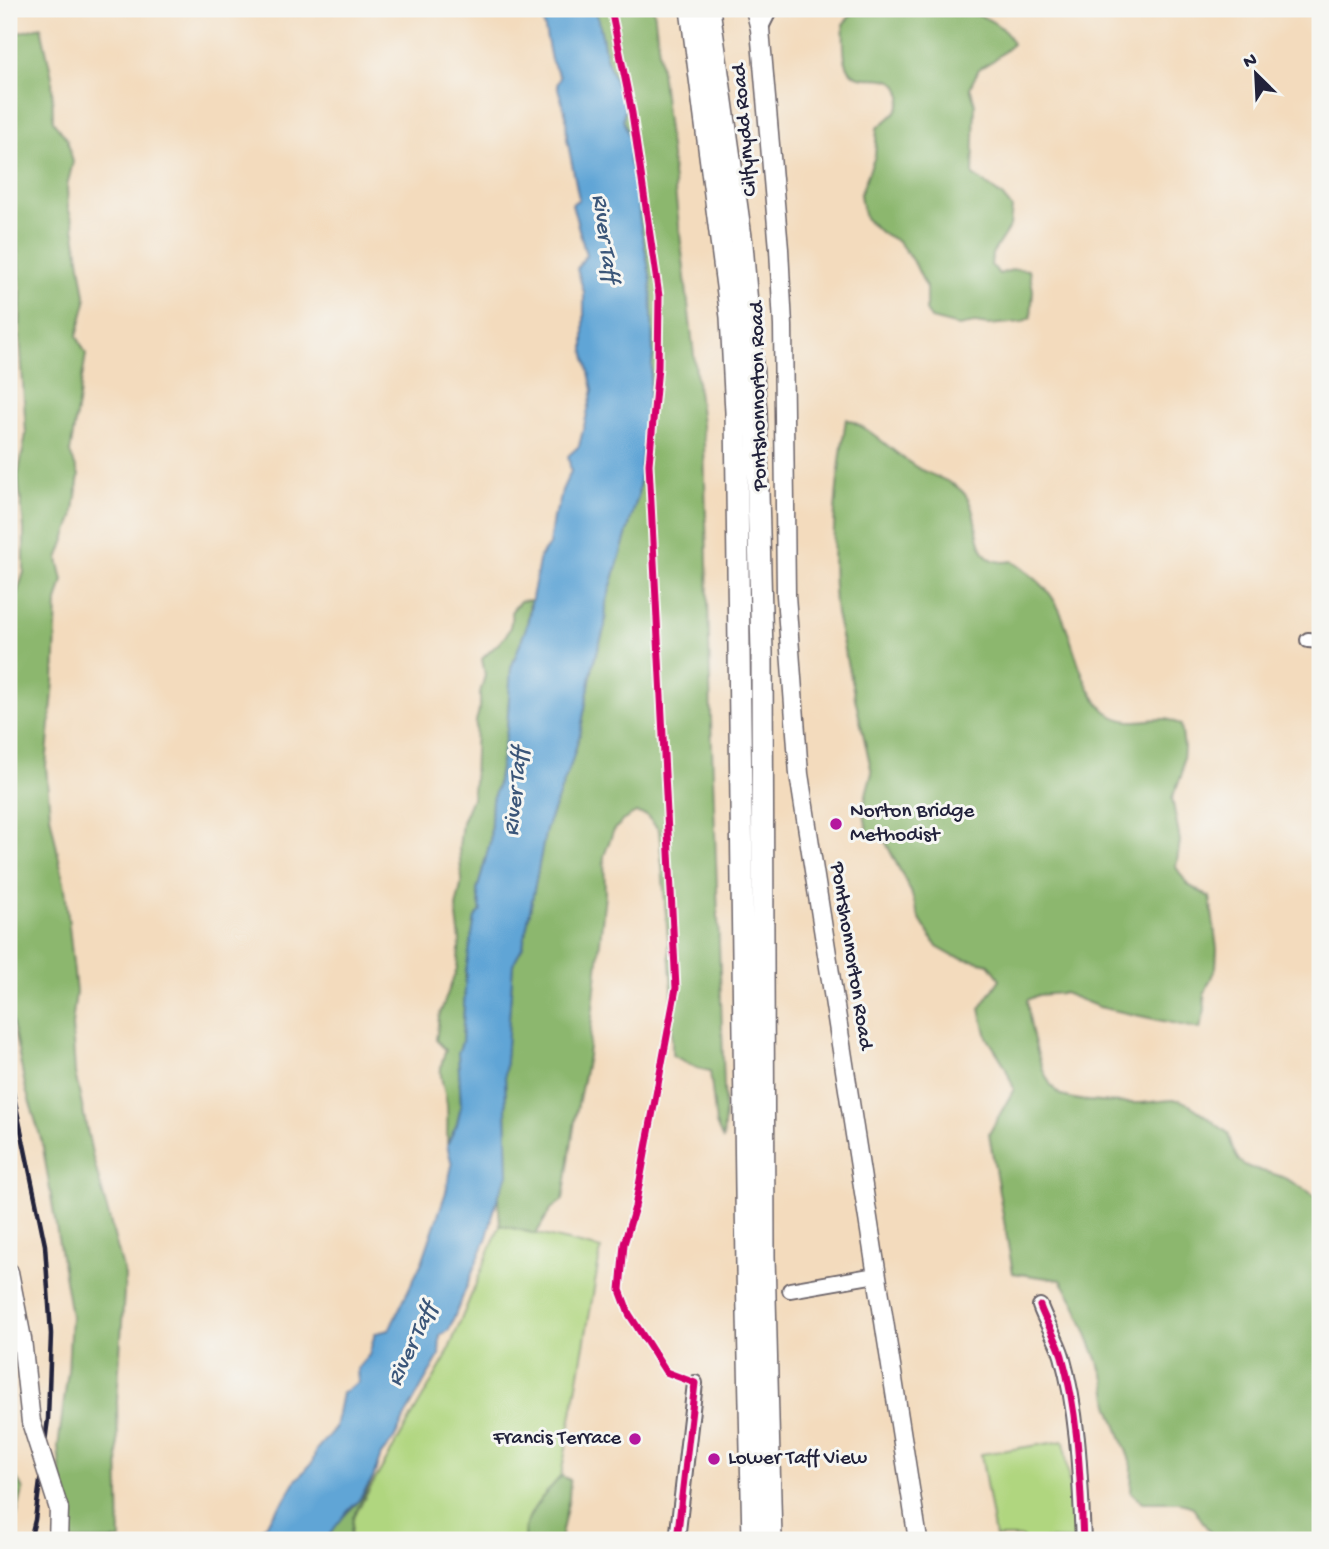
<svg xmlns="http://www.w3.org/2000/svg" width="1329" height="1549" font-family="'Gochi Hand',sans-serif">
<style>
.green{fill:#b0d67f;stroke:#697c5d;stroke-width:2}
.forest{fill:#8cb76e;stroke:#576c54;stroke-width:2}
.water{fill:#61a5d6;stroke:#426488;stroke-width:2}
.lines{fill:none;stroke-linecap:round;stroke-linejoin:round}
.minor-casing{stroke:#6b6368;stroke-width:18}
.major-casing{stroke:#6b6368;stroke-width:21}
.highway-casing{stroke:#6b6368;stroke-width:24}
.minor{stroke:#fff;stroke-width:14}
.major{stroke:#fff;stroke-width:18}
.highway{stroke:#fff;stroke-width:21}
.rail{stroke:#22223b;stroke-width:4.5}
.major-bridge-casing{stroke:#6b6368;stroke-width:21;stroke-linecap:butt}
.major-bridge{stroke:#fff;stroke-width:18}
.cycleway-casing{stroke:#f6f6f2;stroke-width:11}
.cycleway{stroke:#d6006c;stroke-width:7}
.poi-dot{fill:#b5179e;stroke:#f6f6f2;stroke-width:2.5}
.labels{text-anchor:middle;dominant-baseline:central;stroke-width:6;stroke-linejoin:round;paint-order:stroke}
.street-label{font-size:21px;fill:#22223b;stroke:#f6f6f2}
.poi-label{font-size:21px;fill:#22223b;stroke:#f6f6f2;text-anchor:start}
.water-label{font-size:23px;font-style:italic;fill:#3b5679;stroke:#f6f6f2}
</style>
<rect width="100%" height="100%" fill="#f6f6f2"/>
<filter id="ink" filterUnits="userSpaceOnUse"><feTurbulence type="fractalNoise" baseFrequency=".0143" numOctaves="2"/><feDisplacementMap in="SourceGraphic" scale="14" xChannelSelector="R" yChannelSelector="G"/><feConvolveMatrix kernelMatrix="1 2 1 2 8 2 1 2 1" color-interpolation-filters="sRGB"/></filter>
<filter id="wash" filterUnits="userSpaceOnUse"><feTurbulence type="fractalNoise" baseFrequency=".00686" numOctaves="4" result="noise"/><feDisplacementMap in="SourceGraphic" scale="28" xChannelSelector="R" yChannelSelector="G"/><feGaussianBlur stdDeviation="1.57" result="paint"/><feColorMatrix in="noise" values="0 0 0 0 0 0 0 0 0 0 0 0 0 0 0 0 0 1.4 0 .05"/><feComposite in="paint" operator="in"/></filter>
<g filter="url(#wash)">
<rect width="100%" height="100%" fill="#f3dbbd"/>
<g class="green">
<polygon points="500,1225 601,1249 561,1476 545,1540 350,1540 353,1518 445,1359"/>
<polygon points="1064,1441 1076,1540 1023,1540 1022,1537 995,1537 981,1454"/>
</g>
<g class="forest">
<polygon points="594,9 654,9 704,442 711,719 725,1114 723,1140 716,1124 710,1071 697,1068 672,1055 672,987 659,830 646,815 636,813 622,821 613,832 604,856 605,894 588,1056 576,1114 563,1200 551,1209 536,1234 500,1225 498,1196 508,1175 505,1074 513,964 523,946 546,829 571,764 580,734 593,665 605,626 606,603 638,495 653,354 636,179 629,162 631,142 623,120 625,106 606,58 599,21"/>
<path d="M944 9C968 9 1002 19 1013 44L994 60 979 69 970 87 975 104 973 175 1002 196 1012 208 1010 226 992 254 991 265 999 274 1015 269 1029 270 1033 290 1031 317 1022 322 988 325 975 323 958 326 931 319 926 310V287L916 266 899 242 880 232 865 218 862 207 860 195 875 156 877 128C888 119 903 110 901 94 896 68 863 86 851 72 841 61 845 38 843 24L853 13Z"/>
<polygon points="41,27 52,77 53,121 67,139 73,162 67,186 68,208 73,221 86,302 77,336 86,354 70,453 79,475 73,518 58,559 63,580 57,602 54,682 46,766 50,815 65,888 76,992 72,1025 75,1073 93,1158 125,1276 117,1401 120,1540 67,1540 58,1447 68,1370 71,1316 42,1142 26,1090 9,1006 9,618 24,572 24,528 18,477 26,434 20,334 21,292 16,235 9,197 9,35"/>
<path d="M846 419C874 429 893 454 918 468 935 478 958 481 968 499 982 523 970 569 1012 561 1026 571 1042 582 1052 597 1075 630 1077 695 1113 716 1131 726 1148 718 1166 719 1171 720 1177 723 1181 725L1184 747 1182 774 1172 798 1180 841 1176 867 1188 885 1210 897 1217 949 1216 967 1204 994 1205 1010 1200 1029 1099 1007 1064 993 1038 995 1027 1000C1029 1022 1040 1083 1061 1095 1077 1103 1118 1103 1136 1103 1150 1103 1165 1099 1179 1100 1190 1102 1218 1126 1228 1133 1238 1171 1243 1165 1277 1175 1292 1180 1307 1191 1320 1199V1540H1215L1193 1507 1179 1502H1142L1131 1492 1132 1466 1109 1405 1105 1379 1075 1304 1061 1280 1013 1273 989 1134 1014 1089 1004 1064 987 1037 980 1009 1000 979 989 964 953 956 937 947 919 918 911 892 884 839 869 836C861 811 864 798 872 773L836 614C829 549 836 484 846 419Z"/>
<path d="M530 600 527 626 511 668 507 729 497 786 492 801 490 842 477 891 481 911 466 970 462 1042 458 1054 461 1106 457 1124 447 1145C447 1132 448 1119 447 1105 444 1080 435 1077 446 1050L436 1040 439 1017 457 968 460 941 456 907 462 881 459 848 462 822 472 798 474 782 476 721 480 707V693L485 675 482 659C498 642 514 636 511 612L520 601Z"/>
<polygon points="9,1464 23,1490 11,1540 9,1540"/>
<path d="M561 1476 570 1480 569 1498 560 1540H524C523 1515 545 1494 561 1476Z"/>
<path d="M373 1478 353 1518 350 1540H328C333 1525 346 1514 357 1503 363 1495 368 1486 373 1478Z"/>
</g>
<polygon class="water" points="541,9 594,9 599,21 606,58 625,106 623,120 631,142 629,162 636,179 640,222 651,280 653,354 638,495 606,603 605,626 593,665 580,734 571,764 546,829 523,946 513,964 505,1074 508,1175 498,1196 487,1237 449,1330 440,1335 439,1356 408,1411 394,1439 381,1455 373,1478 358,1501 347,1512 330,1534 328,1540 253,1540 284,1501 296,1480 312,1463 316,1450 335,1428 342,1393 358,1382 357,1369 369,1355 375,1333 389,1330 422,1262 446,1192 452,1165 447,1145 457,1124 461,1106 458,1053 462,1042 466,970 475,917 481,911 477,891 490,842 492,801 497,786 507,729 511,668 527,625 540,556 549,545 553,517 559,505 562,490 571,471 568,456 579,446 593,390 584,350 584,292 577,269 586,255 572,204 579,199 567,139 566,115 557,85 560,77 551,60"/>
</g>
<g filter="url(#ink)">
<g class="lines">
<g class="minor-casing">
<g id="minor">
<polyline points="760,29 770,9"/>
<polyline points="1308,640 1320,641"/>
<polyline points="790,1290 876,1275"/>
<path d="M1040 1306C1046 1323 1057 1339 1062 1356 1079 1416 1080 1479 1083 1540"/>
<polyline points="677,1540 695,1383"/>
</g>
</g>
<g class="major-casing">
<g id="major">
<polyline points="755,9 760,29 779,249 783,326 786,595 799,774 918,1540"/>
<polyline points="9,1272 22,1339 31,1422"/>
<polyline points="58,1540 59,1509"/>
</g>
</g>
<g class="highway-casing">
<g id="highway">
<polyline points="691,9 731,317 736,412 747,1268 753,1540"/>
<polyline points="709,9 742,244 756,412 762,653 764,1256 771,1540"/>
</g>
</g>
<use href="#minor" class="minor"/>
<use href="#major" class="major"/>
<use href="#highway" class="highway"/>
<polyline class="rail" points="9,1073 45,1245 51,1334 48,1419 35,1520 30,1540"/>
<g class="major-bridge-casing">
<polyline id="major-bridge" points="31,1422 59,1509"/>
</g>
<use href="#major-bridge" class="major-bridge"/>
<g class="cycleway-casing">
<g id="cycleway">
<polyline points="611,9 632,113 659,296 658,367 649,464 676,988 635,1207 624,1244 620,1290 629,1314 666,1372 695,1383 677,1540"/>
<path d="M1040 1306C1046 1323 1057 1339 1062 1356 1079 1416 1080 1479 1083 1540"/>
</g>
</g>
<use href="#cycleway" class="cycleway"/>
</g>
</g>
<g class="poi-dot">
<circle cx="836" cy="824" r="7"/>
<circle cx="635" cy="1439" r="7"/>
<circle cx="714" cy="1459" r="7"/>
</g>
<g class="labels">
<g class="street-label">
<text transform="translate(746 130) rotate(-95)">Cilfynydd Road</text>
<text transform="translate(760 396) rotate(-91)">Pontshonnorton Road</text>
<text transform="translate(850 956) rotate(81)">Pontshonnorton Road</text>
</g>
<g class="poi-label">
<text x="850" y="812">Norton Bridge<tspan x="850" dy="24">Methodist</tspan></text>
<text x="621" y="1439" text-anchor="end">Francis Terrace</text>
<text x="728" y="1459">Lower Taff View</text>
</g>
<g class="water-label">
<text transform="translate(604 238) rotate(82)">River Taff</text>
<text transform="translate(517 792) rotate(-84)">River Taff</text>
<text transform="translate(413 1345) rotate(-65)">River Taff</text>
</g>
</g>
<rect width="1329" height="1549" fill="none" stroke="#f6f6f2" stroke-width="35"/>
<g transform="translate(1256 74) rotate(336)" stroke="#f6f6f2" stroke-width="5" paint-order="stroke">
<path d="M0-5L12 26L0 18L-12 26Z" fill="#22223b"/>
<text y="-10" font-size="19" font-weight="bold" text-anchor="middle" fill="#22223b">N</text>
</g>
</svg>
